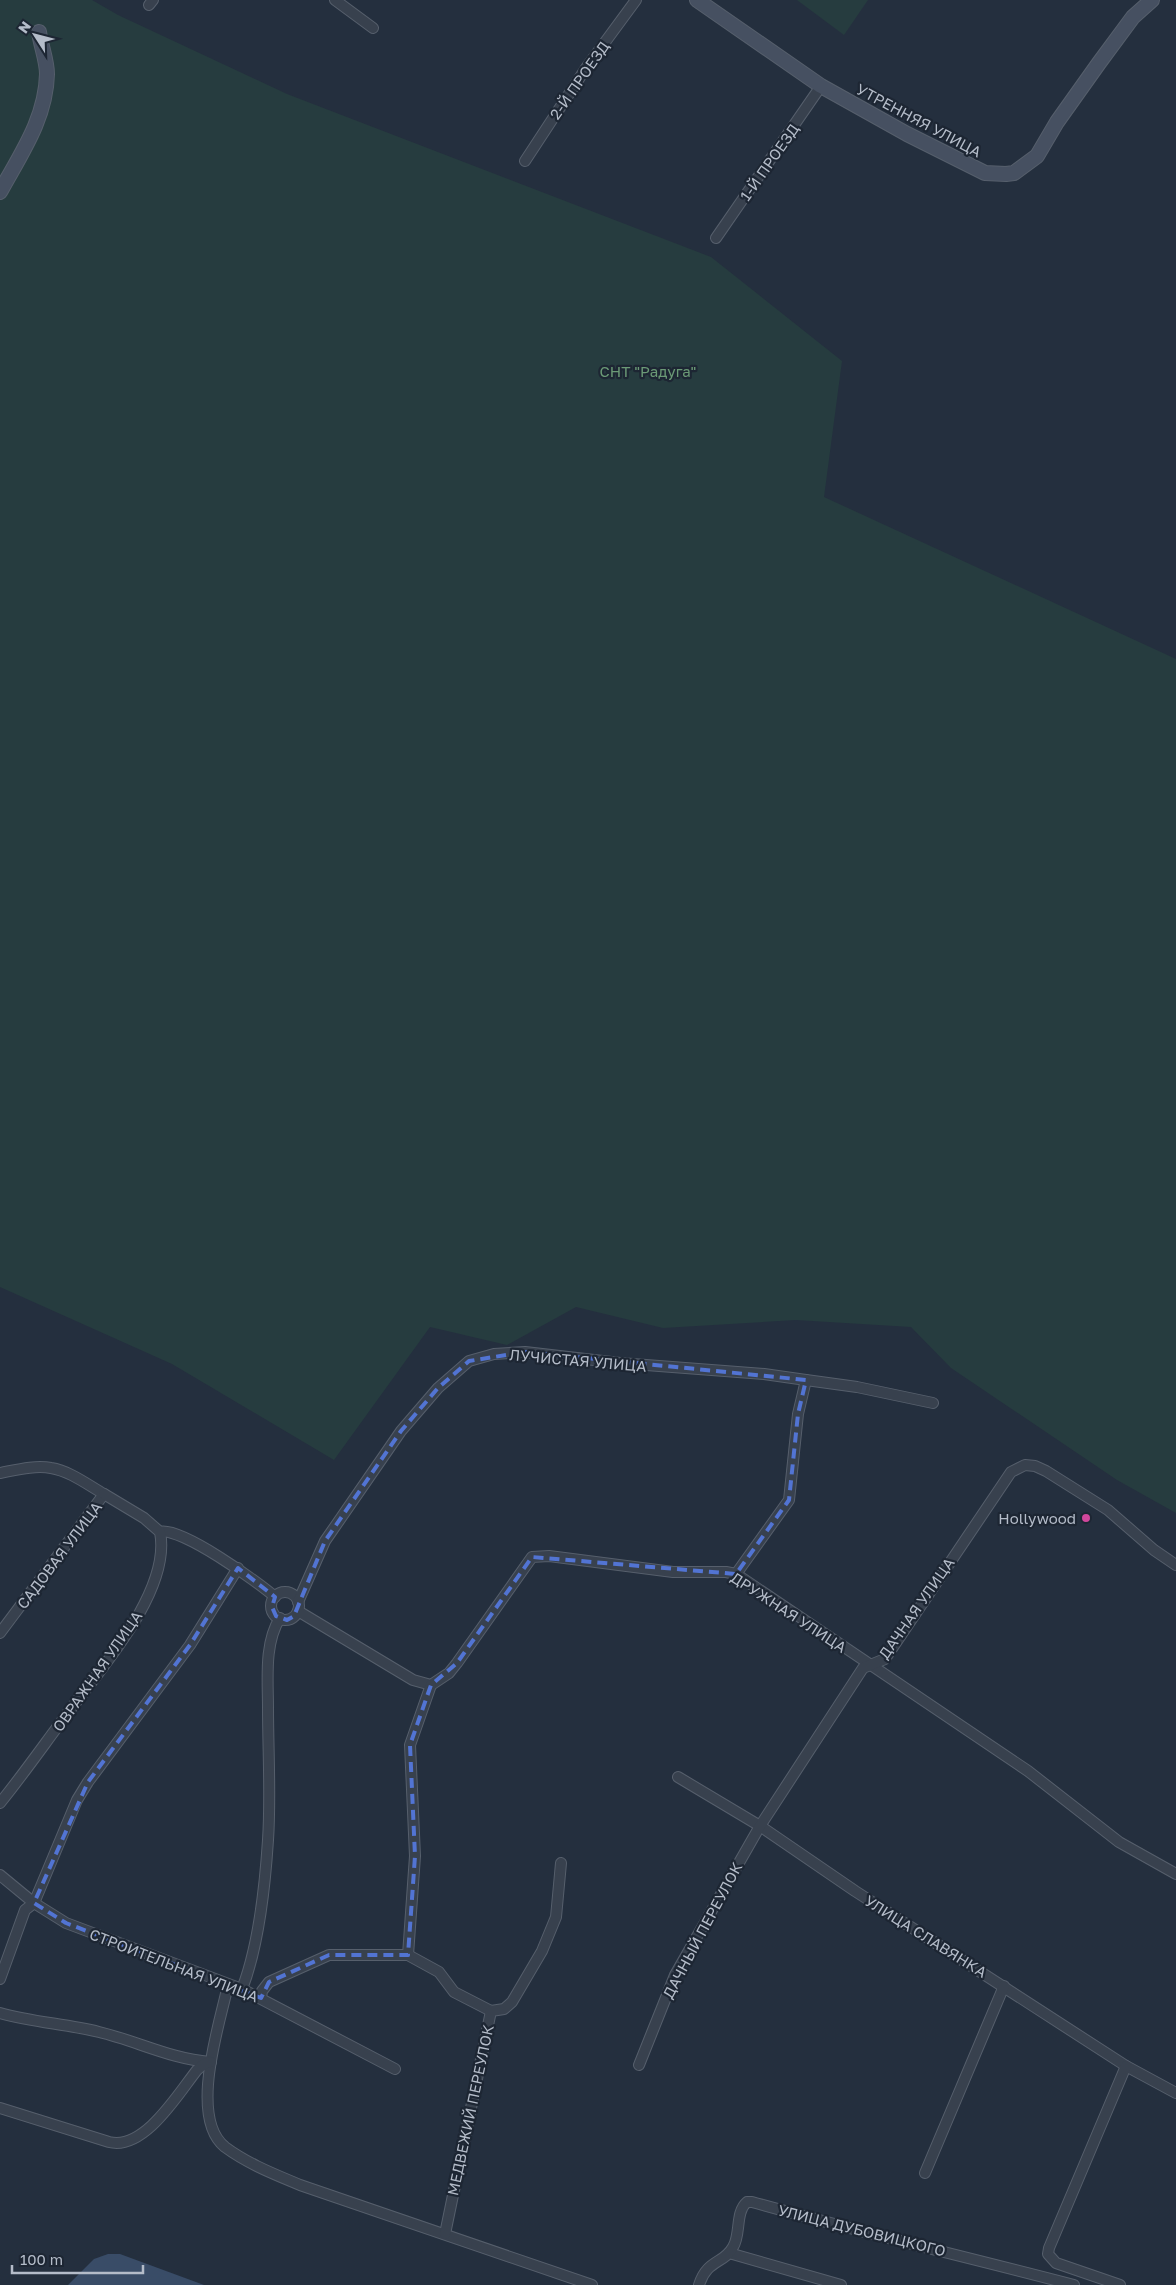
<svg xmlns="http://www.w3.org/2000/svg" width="1176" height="2285" font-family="'Golos Text',sans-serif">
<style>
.green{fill:#263c3f}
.water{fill:#394c67}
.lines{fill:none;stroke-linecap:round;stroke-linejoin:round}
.street-casing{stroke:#565f6c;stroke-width:12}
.secondary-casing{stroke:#565f6c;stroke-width:16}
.street{stroke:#38414e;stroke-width:10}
.secondary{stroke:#465061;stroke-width:14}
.marked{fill:none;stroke:#5274d3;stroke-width:4;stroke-dasharray:10 6;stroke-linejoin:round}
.hotel-dot{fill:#d1479c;stroke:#1d2633;stroke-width:2}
.labels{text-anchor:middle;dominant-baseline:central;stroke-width:4.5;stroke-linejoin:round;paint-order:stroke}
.street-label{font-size:15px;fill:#b4bcc9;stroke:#1d2633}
.park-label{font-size:15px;fill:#6b9a76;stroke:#1d2633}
.poi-label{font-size:15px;fill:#b4bcc9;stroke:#1d2633;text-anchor:end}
</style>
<rect width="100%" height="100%" fill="#242f3e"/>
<g class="green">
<polygon points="0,0 92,0 118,15 287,94 711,257 842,361 824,497 1176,659 1176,1513 1117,1480 951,1368 911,1327 796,1320 663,1328 576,1307 507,1345 430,1327 334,1460 172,1364 0,1287"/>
<polygon points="797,0 868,0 844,35"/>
</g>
<polygon class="water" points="108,2254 120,2254 204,2285 68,2285 94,2259"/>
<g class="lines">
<g class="street-casing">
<g id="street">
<polyline points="335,0 373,28"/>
<polyline points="149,5 153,0"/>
<polyline points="525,161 586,68 636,0"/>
<polyline points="716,238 821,86"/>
<path d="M0 1473C16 1470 35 1465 51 1468 70 1471 88 1485 104 1494L0 1633"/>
<path d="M160 1532C180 1526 258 1582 275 1597"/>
<polyline points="736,1574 789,1500 798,1414 806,1380 857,1387 933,1403"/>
<circle cx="285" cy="1606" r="14"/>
<polyline points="298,1602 325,1541 401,1431 438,1388 469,1361 494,1354 525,1352 620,1363 764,1374 806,1380"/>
<polyline points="298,1611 413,1680 431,1685 449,1673 457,1663 532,1557 549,1556 673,1572 726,1572 736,1574 1028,1771 1119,1842 1176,1874"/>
<polyline points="678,1777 760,1826 855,1891 1126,2066 1176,2093"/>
<path d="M0 1803C22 1776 43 1746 64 1718 97 1673 172 1592 160 1532L144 1518 104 1494"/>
<polyline points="0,1875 34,1903 66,1923 242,1989 395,2069"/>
<polyline points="408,1955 415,1856 410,1745 431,1685"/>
<polyline points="0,1979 25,1910 34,1903 77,1800 88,1782 190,1645 238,1568"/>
<path d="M228 1985C220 2023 188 2117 225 2147 248 2164 274 2174 300 2185L592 2285"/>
<path d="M242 1989C259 1945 265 1887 268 1840 271 1796 268 1751 268 1707 268 1680 264 1643 280 1618"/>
<polyline points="261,1998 262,1991 269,1982 329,1955 408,1955 439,1972 454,1992 491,2011"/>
<path d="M0 2013C32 2022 66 2024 99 2032 137 2041 171 2059 210 2062"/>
<polyline points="639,2065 675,1975 760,1826 863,1668 885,1659 1011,1472 1025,1465 1035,1466 1046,1471 1108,1510 1154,1550 1176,1565"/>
<path d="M0 2108 109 2142C144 2151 178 2094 197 2070L204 2064 211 2062"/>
<polyline points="925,2173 1004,1986"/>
<polyline points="445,2234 491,2011 504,2009 512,2002 542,1951 556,1917 561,1863"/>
<polyline points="729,2253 841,2285"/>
<path d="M699 2285C707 2259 724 2264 733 2247 741 2235 735 2212 747 2202H752C859 2232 967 2257 1074 2285"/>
<polyline points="1120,2285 1056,2263 1048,2254 1049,2248 1126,2066"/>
</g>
</g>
<g class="secondary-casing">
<g id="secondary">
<polyline points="697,0 821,86 907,134 985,173 1006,174 1014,173 1037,156 1057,122 1099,63 1133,17 1152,0"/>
<path d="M0 192C20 155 46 119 47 74 47 61 41 46 39 32"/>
</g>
</g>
<use href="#street" class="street"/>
<use href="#secondary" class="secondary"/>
</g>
<path class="marked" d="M525 1352 806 1380 798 1414 789 1500 736 1574 532 1557 457 1663 431 1685 410 1745 415 1856 408 1955H329L269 1982 261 1998 66 1923 34 1903 88 1782 190 1645 238 1568 275 1597 272 1607 276 1616 287 1620 294 1616 325 1541 401 1431 438 1388 469 1361Z"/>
<circle class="hotel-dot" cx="1086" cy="1518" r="5"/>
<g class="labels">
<g class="street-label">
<text transform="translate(579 80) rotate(-55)">2-Й ПРОЕЗД</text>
<text transform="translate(919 120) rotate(28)">УТРЕННЯЯ УЛИЦА</text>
<text transform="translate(769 162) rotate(-55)">1-Й ПРОЕЗД</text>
<text transform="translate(578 1360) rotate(5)">ЛУЧИСТАЯ УЛИЦА</text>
<text transform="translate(59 1555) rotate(-53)">САДОВАЯ УЛИЦА</text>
<text transform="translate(916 1608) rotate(-55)">ДАЧНАЯ УЛИЦА</text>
<text transform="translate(789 1612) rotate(33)">ДРУЖНАЯ УЛИЦА</text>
<text transform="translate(97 1671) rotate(-55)">ОВРАЖНАЯ УЛИЦА</text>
<text transform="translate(702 1930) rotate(-62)">ДАЧНЫЙ ПЕРЕУЛОК</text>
<text transform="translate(926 1936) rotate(32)">УЛИЦА СЛАВЯНКА</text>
<text transform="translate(174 1965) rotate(21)">СТРОИТЕЛЬНАЯ УЛИЦА</text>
<text transform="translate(470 2110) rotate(-78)">МЕДВЕЖИЙ ПЕРЕУЛОК</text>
<text transform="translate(862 2230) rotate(14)">УЛИЦА ДУБОВИЦКОГО</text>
</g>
<g class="park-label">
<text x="648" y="371">СНТ "Радуга"</text>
</g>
<g class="poi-label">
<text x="1076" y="1518">Hollywood</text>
</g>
</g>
<g transform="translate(35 35) rotate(306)" stroke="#1d2633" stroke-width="4" paint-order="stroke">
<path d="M0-4L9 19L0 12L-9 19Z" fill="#b4bcc9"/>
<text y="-8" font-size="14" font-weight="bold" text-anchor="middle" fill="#b4bcc9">N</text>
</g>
<path d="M12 2265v8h131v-8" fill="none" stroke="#b4bcc9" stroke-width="2.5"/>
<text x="20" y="2265" font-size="15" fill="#b4bcc9" stroke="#1d2633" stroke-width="4" paint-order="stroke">100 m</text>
</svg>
